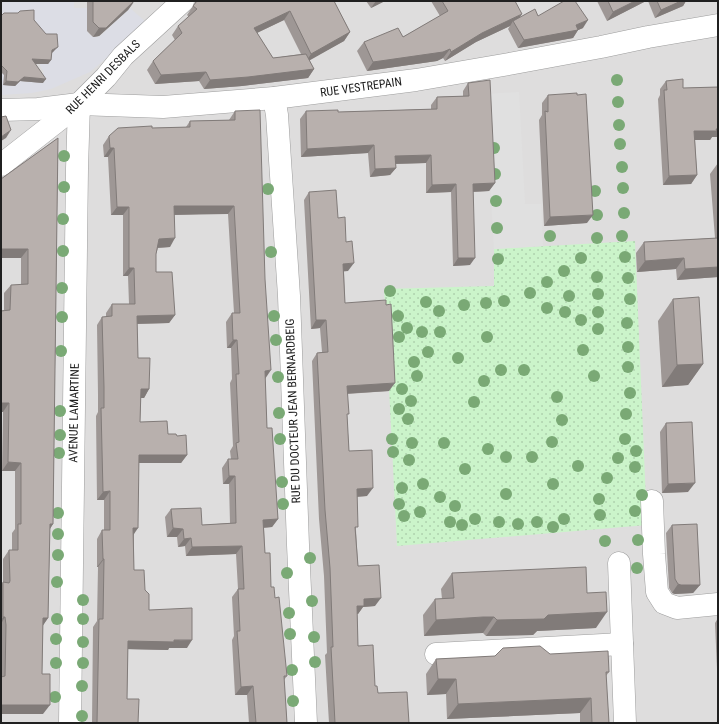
<svg xmlns="http://www.w3.org/2000/svg" width="719" height="724" font-family="'Roboto Condensed',sans-serif">
<style>
.residential{fill:#dedddd}
.park{fill:url(#park-dots)}
.parking{fill:#e0e0e0}
.plaza{fill:#dcdde5}
.lines{fill:none;stroke-linecap:round;stroke-linejoin:round}
.minor-casing{stroke:#9d9d9d;stroke-width:23}
.minor{stroke:#fff;stroke-width:22}
.tree{fill:#7aa975}
.wall{fill:#9e9795;fill-rule:evenodd}
.shaded-wall{fill:#817b79}
.building{fill:#b8b0ad;stroke:#817b79}
.labels{text-anchor:middle;dominant-baseline:central;stroke-width:4;stroke-linejoin:round;paint-order:stroke}
.street-label{font-size:12px;fill:#202020;stroke:#fff}
</style>
<defs>
<pattern id="park-dots" width="8" height="8" patternUnits="userSpaceOnUse"><rect width="8" height="8" fill="#cbf4ca"/><path d="M2 2h.1M6 6h.1" fill="none" stroke="#aed1ad" stroke-width="1.8" stroke-linecap="round"/></pattern>
</defs>
<rect width="100%" height="100%" fill="#efece7"/>
<rect class="residential" x="1" y="1" width="717" height="722"/>
<polygon class="park" points="635,241 647,525 397,546 384,289 494,286 494,249"/>
<polygon class="parking" points="519,92 525,204 541,204 543,246 494,249 485,94"/>
<polygon class="plaza" points="1,1 74,1 74,8 87,8 87,30 89,34 94,37 100,36 130,8 146,22 116,50 90,72 51,89 32,93 1,95 1,72 4,73 4,85 18,83 20,81 29,82 44,72 40,66 40,64 1,25"/>
<g class="lines">
<g class="minor-casing">
<g id="minor">
<polyline points="274,98 277,115 289,296 298,545 306,723"/>
<polyline points="1,110 38,109 79,104 163,107 274,98 416,80 509,64 601,47 648,37 718,25"/>
<polyline points="1,165 79,104 106,77 123,56 183,1"/>
<polyline points="652,501 654,554 657,592 664,603 677,608 718,604"/>
<polyline points="619,563 625,723"/>
<polyline points="436,654 622,644"/>
<polyline points="70,723 77,169 79,104"/>
</g>
</g>
<use href="#minor" class="minor"/>
</g>
<g class="tree">
<circle cx="617" cy="80" r="6"/>
<circle cx="618" cy="102" r="6"/>
<circle cx="619" cy="125" r="6"/>
<circle cx="620" cy="144" r="6"/>
<circle cx="494" cy="148" r="6"/>
<circle cx="64" cy="156" r="6"/>
<circle cx="622" cy="167" r="6"/>
<circle cx="495" cy="174" r="6"/>
<circle cx="64" cy="187" r="6"/>
<circle cx="623" cy="188" r="6"/>
<circle cx="268" cy="189" r="6"/>
<circle cx="595" cy="191" r="6"/>
<circle cx="496" cy="201" r="6"/>
<circle cx="624" cy="213" r="6"/>
<circle cx="597" cy="215" r="6"/>
<circle cx="63" cy="219" r="6"/>
<circle cx="497" cy="228" r="6"/>
<circle cx="550" cy="236" r="6"/>
<circle cx="622" cy="236" r="6"/>
<circle cx="597" cy="238" r="6"/>
<circle cx="63" cy="251" r="6"/>
<circle cx="271" cy="252" r="6"/>
<circle cx="625" cy="257" r="6"/>
<circle cx="581" cy="258" r="6"/>
<circle cx="498" cy="259" r="6"/>
<circle cx="564" cy="271" r="6"/>
<circle cx="597" cy="277" r="6"/>
<circle cx="628" cy="278" r="6"/>
<circle cx="547" cy="282" r="6"/>
<circle cx="62" cy="288" r="6"/>
<circle cx="390" cy="291" r="6"/>
<circle cx="530" cy="293" r="6"/>
<circle cx="598" cy="294" r="6"/>
<circle cx="569" cy="296" r="6"/>
<circle cx="630" cy="299" r="6"/>
<circle cx="504" cy="301" r="6"/>
<circle cx="426" cy="302" r="6"/>
<circle cx="486" cy="303" r="6"/>
<circle cx="464" cy="305" r="6"/>
<circle cx="547" cy="308" r="6"/>
<circle cx="439" cy="311" r="6"/>
<circle cx="565" cy="312" r="6"/>
<circle cx="598" cy="312" r="6"/>
<circle cx="274" cy="316" r="6"/>
<circle cx="398" cy="316" r="6"/>
<circle cx="62" cy="317" r="6"/>
<circle cx="581" cy="320" r="6"/>
<circle cx="627" cy="323" r="6"/>
<circle cx="407" cy="328" r="6"/>
<circle cx="598" cy="329" r="6"/>
<circle cx="422" cy="332" r="6"/>
<circle cx="440" cy="332" r="6"/>
<circle cx="399" cy="337" r="6"/>
<circle cx="487" cy="337" r="6"/>
<circle cx="276" cy="340" r="6"/>
<circle cx="628" cy="347" r="6"/>
<circle cx="583" cy="350" r="6"/>
<circle cx="61" cy="351" r="6"/>
<circle cx="428" cy="352" r="6"/>
<circle cx="458" cy="358" r="6"/>
<circle cx="414" cy="362" r="6"/>
<circle cx="628" cy="367" r="6"/>
<circle cx="501" cy="370" r="6"/>
<circle cx="524" cy="370" r="6"/>
<circle cx="417" cy="376" r="6"/>
<circle cx="594" cy="376" r="6"/>
<circle cx="278" cy="377" r="6"/>
<circle cx="484" cy="381" r="6"/>
<circle cx="402" cy="389" r="6"/>
<circle cx="630" cy="393" r="6"/>
<circle cx="557" cy="397" r="6"/>
<circle cx="411" cy="401" r="6"/>
<circle cx="474" cy="402" r="6"/>
<circle cx="399" cy="409" r="6"/>
<circle cx="60" cy="411" r="6"/>
<circle cx="279" cy="413" r="6"/>
<circle cx="626" cy="414" r="6"/>
<circle cx="408" cy="419" r="6"/>
<circle cx="562" cy="420" r="6"/>
<circle cx="60" cy="435" r="6"/>
<circle cx="280" cy="439" r="6"/>
<circle cx="392" cy="439" r="6"/>
<circle cx="625" cy="439" r="6"/>
<circle cx="552" cy="442" r="6"/>
<circle cx="412" cy="443" r="6"/>
<circle cx="444" cy="443" r="6"/>
<circle cx="488" cy="449" r="6"/>
<circle cx="636" cy="451" r="6"/>
<circle cx="393" cy="452" r="6"/>
<circle cx="59" cy="453" r="6"/>
<circle cx="506" cy="457" r="6"/>
<circle cx="532" cy="457" r="6"/>
<circle cx="618" cy="458" r="6"/>
<circle cx="409" cy="460" r="6"/>
<circle cx="578" cy="466" r="6"/>
<circle cx="635" cy="467" r="6"/>
<circle cx="465" cy="469" r="6"/>
<circle cx="607" cy="478" r="6"/>
<circle cx="282" cy="482" r="6"/>
<circle cx="423" cy="484" r="6"/>
<circle cx="553" cy="484" r="6"/>
<circle cx="402" cy="488" r="6"/>
<circle cx="506" cy="494" r="6"/>
<circle cx="642" cy="495" r="6"/>
<circle cx="440" cy="497" r="6"/>
<circle cx="599" cy="499" r="6"/>
<circle cx="283" cy="504" r="6"/>
<circle cx="399" cy="504" r="6"/>
<circle cx="455" cy="506" r="6"/>
<circle cx="635" cy="511" r="6"/>
<circle cx="420" cy="512" r="6"/>
<circle cx="58" cy="513" r="6"/>
<circle cx="600" cy="515" r="6"/>
<circle cx="404" cy="516" r="6"/>
<circle cx="475" cy="519" r="6"/>
<circle cx="564" cy="519" r="6"/>
<circle cx="450" cy="522" r="6"/>
<circle cx="499" cy="522" r="6"/>
<circle cx="537" cy="522" r="6"/>
<circle cx="518" cy="524" r="6"/>
<circle cx="462" cy="525" r="6"/>
<circle cx="553" cy="527" r="6"/>
<circle cx="58" cy="534" r="6"/>
<circle cx="638" cy="540" r="6"/>
<circle cx="605" cy="541" r="6"/>
<circle cx="58" cy="555" r="6"/>
<circle cx="310" cy="558" r="6"/>
<circle cx="637" cy="568" r="6"/>
<circle cx="287" cy="573" r="6"/>
<circle cx="57" cy="582" r="6"/>
<circle cx="83" cy="600" r="6"/>
<circle cx="312" cy="601" r="6"/>
<circle cx="289" cy="613" r="6"/>
<circle cx="57" cy="619" r="6"/>
<circle cx="83" cy="619" r="6"/>
<circle cx="290" cy="634" r="6"/>
<circle cx="314" cy="637" r="6"/>
<circle cx="56" cy="639" r="6"/>
<circle cx="83" cy="642" r="6"/>
<circle cx="315" cy="662" r="6"/>
<circle cx="56" cy="663" r="6"/>
<circle cx="83" cy="663" r="6"/>
<circle cx="292" cy="670" r="6"/>
<circle cx="82" cy="686" r="6"/>
<circle cx="55" cy="697" r="6"/>
<circle cx="293" cy="701" r="6"/>
<circle cx="82" cy="716" r="6"/>
</g>
<g class="wall">
<polygon points="87,1 134,1 128,10 99,36 93,37 87,31"/>
<path d="M195 1H334L350 32 344 41 309 60 314 69 308 78 242 86 204 89 199 81 155 84 147 70 153 61 175 40 172 35 178 26 189 17 187 15 195 3ZM284 20 301 54 273 58 257 33Z"/>
<polygon points="366,1 385,1 371,8"/>
<polygon points="431,1 515,1 520,17 538,16 583,28 578,30 573,38 518,48 508,29 510,26 476,42 445,61 443,58 437,61 367,71 357,51 364,42 403,37 440,16"/>
<polygon points="597,1 646,1 607,21"/>
<polygon points="648,1 686,1 683,6 655,18"/>
<polygon points="1,16 34,20 54,51 52,53 51,60 48,64 35,64 43,83 20,81 15,86 3,85 4,75 1,72"/>
<polygon points="666,81 683,88 718,87 718,137 712,137 710,140 695,140 697,175 691,184 663,185 658,99 660,95 660,89"/>
<polygon points="468,83 495,183 489,191 473,192 470,265 453,266 451,192 426,193 426,163 396,164 396,168 390,175 370,177 368,153 301,157 300,119 306,111 338,112 431,109 431,105 437,97 463,96 463,91"/>
<polygon points="548,95 577,95 587,223 544,226 539,120 542,115 542,103"/>
<polygon points="235,111 265,379 267,428 278,519 272,527 264,528 265,553 271,587 275,598 287,676 284,680 287,723 249,723 247,695 235,695 232,640 234,636 232,597 238,589 236,554 186,556 185,546 178,547 177,537 167,537 165,517 171,509 202,525 230,523 229,484 223,484 222,468 228,459 231,459 230,451 233,446 230,383 232,379 231,348 227,348 226,322 232,313 234,313 228,214 199,214 174,215 170,247 158,248 156,254 156,272 175,315 169,323 137,324 138,358 149,389 144,398 141,398 140,422 168,434 177,436 187,455 181,463 139,463 134,534 134,570 145,590 149,610 187,648 169,648 168,650 128,649 127,699 138,723 92,723 93,627 97,621 98,567 97,567 97,539 102,530 104,530 104,500 97,500 96,416 98,412 98,395 97,325 102,317 106,317 106,313 112,304 129,304 128,276 123,276 123,215 111,215 108,157 104,157 103,145 109,136 152,128 186,127 190,121 229,120"/>
<polygon points="58,138 53,524 50,529 48,618 43,625 42,674 43,714 1,714 1,585 3,582 3,559 9,550 12,550 12,533 15,529 15,471 2,471 3,412 1,412 1,311 4,310 4,293 11,285 21,285 21,258 1,258 1,179"/>
<polygon points="718,163 718,277 677,280 676,269 637,272 636,253 644,242 715,238 710,174"/>
<polygon points="309,192 338,218 348,271 344,271 345,303 389,391 347,394 347,416 349,451 367,496 357,497 356,530 358,566 375,606 363,607 358,614 357,614 358,646 378,693 409,723 329,723 325,655 327,653 324,576 319,519 312,361 317,353 322,352 320,328 311,329 304,200"/>
<polygon points="673,299 703,364 688,385 662,387 658,321"/>
<polygon points="666,423 688,492 662,493 660,432"/>
<polygon points="672,525 700,585 693,593 675,594 672,593 669,588 666,533"/>
<polygon points="452,573 587,593 596,628 537,631 533,635 486,636 483,633 472,633 424,636 423,615 435,599 442,599 441,589"/>
<polygon points="718,618 718,692 715,623"/>
<polygon points="550,654 609,672 606,676 609,723 580,723 580,713 447,719 446,694 427,695 426,674 436,659"/>
</g>
<g class="shaded-wall">
<polygon points="376,1 385,1 371,8"/>
<polygon points="635,1 646,1 607,21 613,12"/>
<polygon points="681,1 686,1 683,6 655,18 661,10"/>
<polygon points="134,2 128,10 99,36 93,37 99,28"/>
<polygon points="290,11 284,20 248,37 254,28"/>
<polygon points="522,14 516,23 513,21 510,26 476,42 445,61 451,52 482,33"/>
<polygon points="588,20 583,28 576,31 578,30 573,38 518,48 524,40 576,25"/>
<polygon points="350,32 344,41 305,63 311,54"/>
<polygon points="58,47 54,51 49,55 52,50"/>
<polygon points="450,49 443,58 437,61 367,71 373,62"/>
<polygon points="32,59 51,60 48,64 29,64"/>
<polygon points="314,69 308,78 242,86 204,89 210,80"/>
<polygon points="206,72 199,81 155,84 161,75"/>
<polygon points="24,77 46,79 43,83 20,81 15,86 3,85 6,81"/>
<polygon points="716,129 718,129 718,137 712,137 710,140 688,140 694,131"/>
<polygon points="11,130 6,138 1,141 1,137"/>
<polygon points="374,145 368,153 301,157 307,149"/>
<polygon points="110,148 114,148 108,157 104,157"/>
<polygon points="431,155 426,163 390,164 395,156"/>
<polygon points="396,168 390,175 370,177 375,169"/>
<polygon points="697,175 691,184 663,185 669,176"/>
<polygon points="495,183 489,191 468,192 473,184"/>
<polygon points="456,184 451,192 426,193 432,185"/>
<polygon points="174,206 234,206 228,214 168,215"/>
<polygon points="117,207 129,207 123,215 111,215"/>
<polygon points="593,215 587,223 544,226 550,217"/>
<polygon points="175,238 170,247 154,248 159,239"/>
<polygon points="1,249 28,249 21,258 1,258"/>
<polygon points="458,258 475,258 470,265 453,266"/>
<polygon points="684,258 676,269 637,272 645,261"/>
<polygon points="354,263 348,271 338,272 343,264"/>
<polygon points="718,267 718,277 677,280 685,269"/>
<polygon points="129,268 134,268 128,276 123,276"/>
<polygon points="175,315 169,323 131,324 137,316"/>
<polygon points="316,320 326,320 320,328 311,329"/>
<polygon points="233,340 237,340 231,348 227,348"/>
<polygon points="703,364 688,385 662,387 677,365"/>
<polygon points="271,370 265,379 265,371"/>
<polygon points="395,383 389,391 341,394 347,386"/>
<polygon points="141,389 149,389 144,398 136,398"/>
<polygon points="1,403 9,403 3,412 1,412"/>
<polygon points="139,455 187,455 181,463 133,463"/>
<polygon points="8,462 21,463 15,471 2,471"/>
<polygon points="229,476 235,476 229,484 223,484"/>
<polygon points="695,483 688,492 662,493 668,484"/>
<polygon points="373,488 367,496 351,497 357,489"/>
<polygon points="110,491 104,500 97,500 103,492"/>
<polygon points="278,519 272,527 257,528 263,520"/>
<polygon points="50,524 53,524 47,533"/>
<polygon points="133,528 138,528 132,537"/>
<polygon points="173,528 183,529 177,537 167,537"/>
<polygon points="191,538 185,546 178,547 184,539"/>
<polygon points="242,546 236,554 186,556 192,547"/>
<polygon points="103,559 104,559 98,567 97,567"/>
<polygon points="678,584 700,585 693,593 675,594 672,593"/>
<polygon points="381,598 375,606 363,607 358,614 351,614 357,606 364,599"/>
<polygon points="607,612 596,628 537,631 533,635 486,636 497,620 548,615"/>
<polygon points="3,617 5,617 1,624 1,620"/>
<polygon points="483,617 494,617 483,633 424,636 436,620"/>
<polygon points="43,618 48,618 42,627"/>
<polygon points="192,640 187,648 169,648 168,650 123,649 128,641"/>
<polygon points="438,679 456,679 446,694 427,695"/>
<polygon points="253,686 247,695 235,695 241,687"/>
<polygon points="591,698 580,713 447,719 458,704"/>
<polygon points="1,705 50,705 43,714 1,714"/>
</g>
<g class="building">
<polygon points="93,1 134,1 106,28 99,28 93,22"/>
<polygon points="197,1 334,1 350,32 311,54 290,11 254,28 273,58 306,54 314,69 248,77 210,80 206,72 161,75 153,61 182,33 178,26 197,9 193,6"/>
<polygon points="442,1 515,1 522,14 482,33 451,52 450,49 443,52 373,62 364,42 398,28 403,37 448,11"/>
<polygon points="564,1 575,1 588,20 576,25 578,30 524,40 513,21 535,9 538,16"/>
<polygon points="608,1 635,1 613,12"/>
<polygon points="657,1 681,1 661,10"/>
<polygon points="34,10 34,20 46,34 57,34 58,47 52,50 51,60 32,59 46,79 24,77 18,82 6,81 7,71 1,65 1,16 4,13 18,13 20,11"/>
<polygon points="683,79 683,88 718,87 718,129 716,129 717,131 694,131 697,175 669,176 664,90 667,90 666,81"/>
<polygon points="490,80 495,183 473,184 475,258 458,258 456,184 432,185 431,155 395,156 396,168 375,169 374,145 307,149 306,111 338,110 338,112 437,109 437,97 469,96 468,83"/>
<polygon points="577,93 577,95 586,94 593,215 550,217 545,111 548,112 548,95"/>
<polygon points="260,110 265,279 271,370 265,371 267,428 272,428 278,519 263,520 265,553 270,553 271,587 274,587 275,598 279,597 287,676 284,676 287,723 256,723 253,686 241,687 237,631 240,631 238,589 244,589 242,546 192,547 191,538 184,539 183,529 173,528 171,509 201,508 202,525 236,523 235,476 229,476 228,459 238,459 236,443 239,442 236,374 239,374 237,340 233,340 232,313 240,313 234,206 174,206 175,238 159,239 156,254 156,272 172,272 175,315 137,316 138,358 150,358 149,389 141,389 140,422 167,421 168,434 176,434 177,436 186,435 187,455 139,455 138,528 133,528 134,570 144,570 145,590 149,594 149,610 192,608 192,640 174,640 174,642 128,641 127,699 139,699 138,723 97,723 99,619 103,619 104,559 103,559 102,530 110,530 110,491 103,492 101,408 104,408 104,387 102,317 112,316 112,304 135,304 134,268 129,268 129,207 117,207 114,148 110,148 109,136 118,128 152,126 152,128 190,127 190,121 235,120 235,111"/>
<polygon points="6,116 11,130 1,137 1,117"/>
<polygon points="58,138 53,524 50,524 48,618 43,618 42,674 50,674 50,705 1,705 1,677 5,676 6,625 5,617 3,617 3,582 9,583 10,581 9,550 18,550 18,524 21,524 21,463 8,462 9,403 1,403 1,311 10,310 11,285 28,284 28,249 1,249 1,179"/>
<polygon points="336,190 338,218 345,217 346,242 352,241 354,263 343,264 345,303 386,300 386,305 391,304 395,383 347,386 349,414 347,414 349,451 372,450 373,488 357,489 358,527 355,527 358,566 379,565 381,598 364,599 364,606 357,606 358,646 373,645 375,686 377,686 378,693 407,692 409,723 335,723 331,647 333,647 330,568 325,510 317,353 328,352 326,320 316,320 309,192"/>
<polygon points="718,238 718,267 685,269 684,258 645,261 644,242"/>
<polygon points="699,297 703,364 677,365 673,299"/>
<polygon points="692,422 695,483 668,484 666,423"/>
<polygon points="697,524 700,585 681,585 678,584 675,579 672,525"/>
<polygon points="586,567 587,593 606,592 607,612 548,615 544,619 497,620 494,617 483,617 436,620 435,599 454,598 452,573"/>
<polygon points="540,646 550,654 608,651 609,672 606,672 609,723 592,723 591,698 458,704 456,679 438,679 436,659 495,656 503,648"/>
</g>
<g class="labels">
<g class="street-label">
<text transform="translate(103 77) rotate(-45)">RUE HENRI DESBALS</text>
<text transform="translate(361 87) rotate(-8)">RUE VESTREPAIN</text>
<text transform="translate(293 411) rotate(-92)">RUE DU DOCTEUR JEAN BERNARDBEIG</text>
<text transform="translate(74 413) rotate(-89)">AVENUE LAMARTINE</text>
</g>
</g>
<rect width="719" height="724" fill="none" stroke="#202020" stroke-width="4"/>
</svg>
